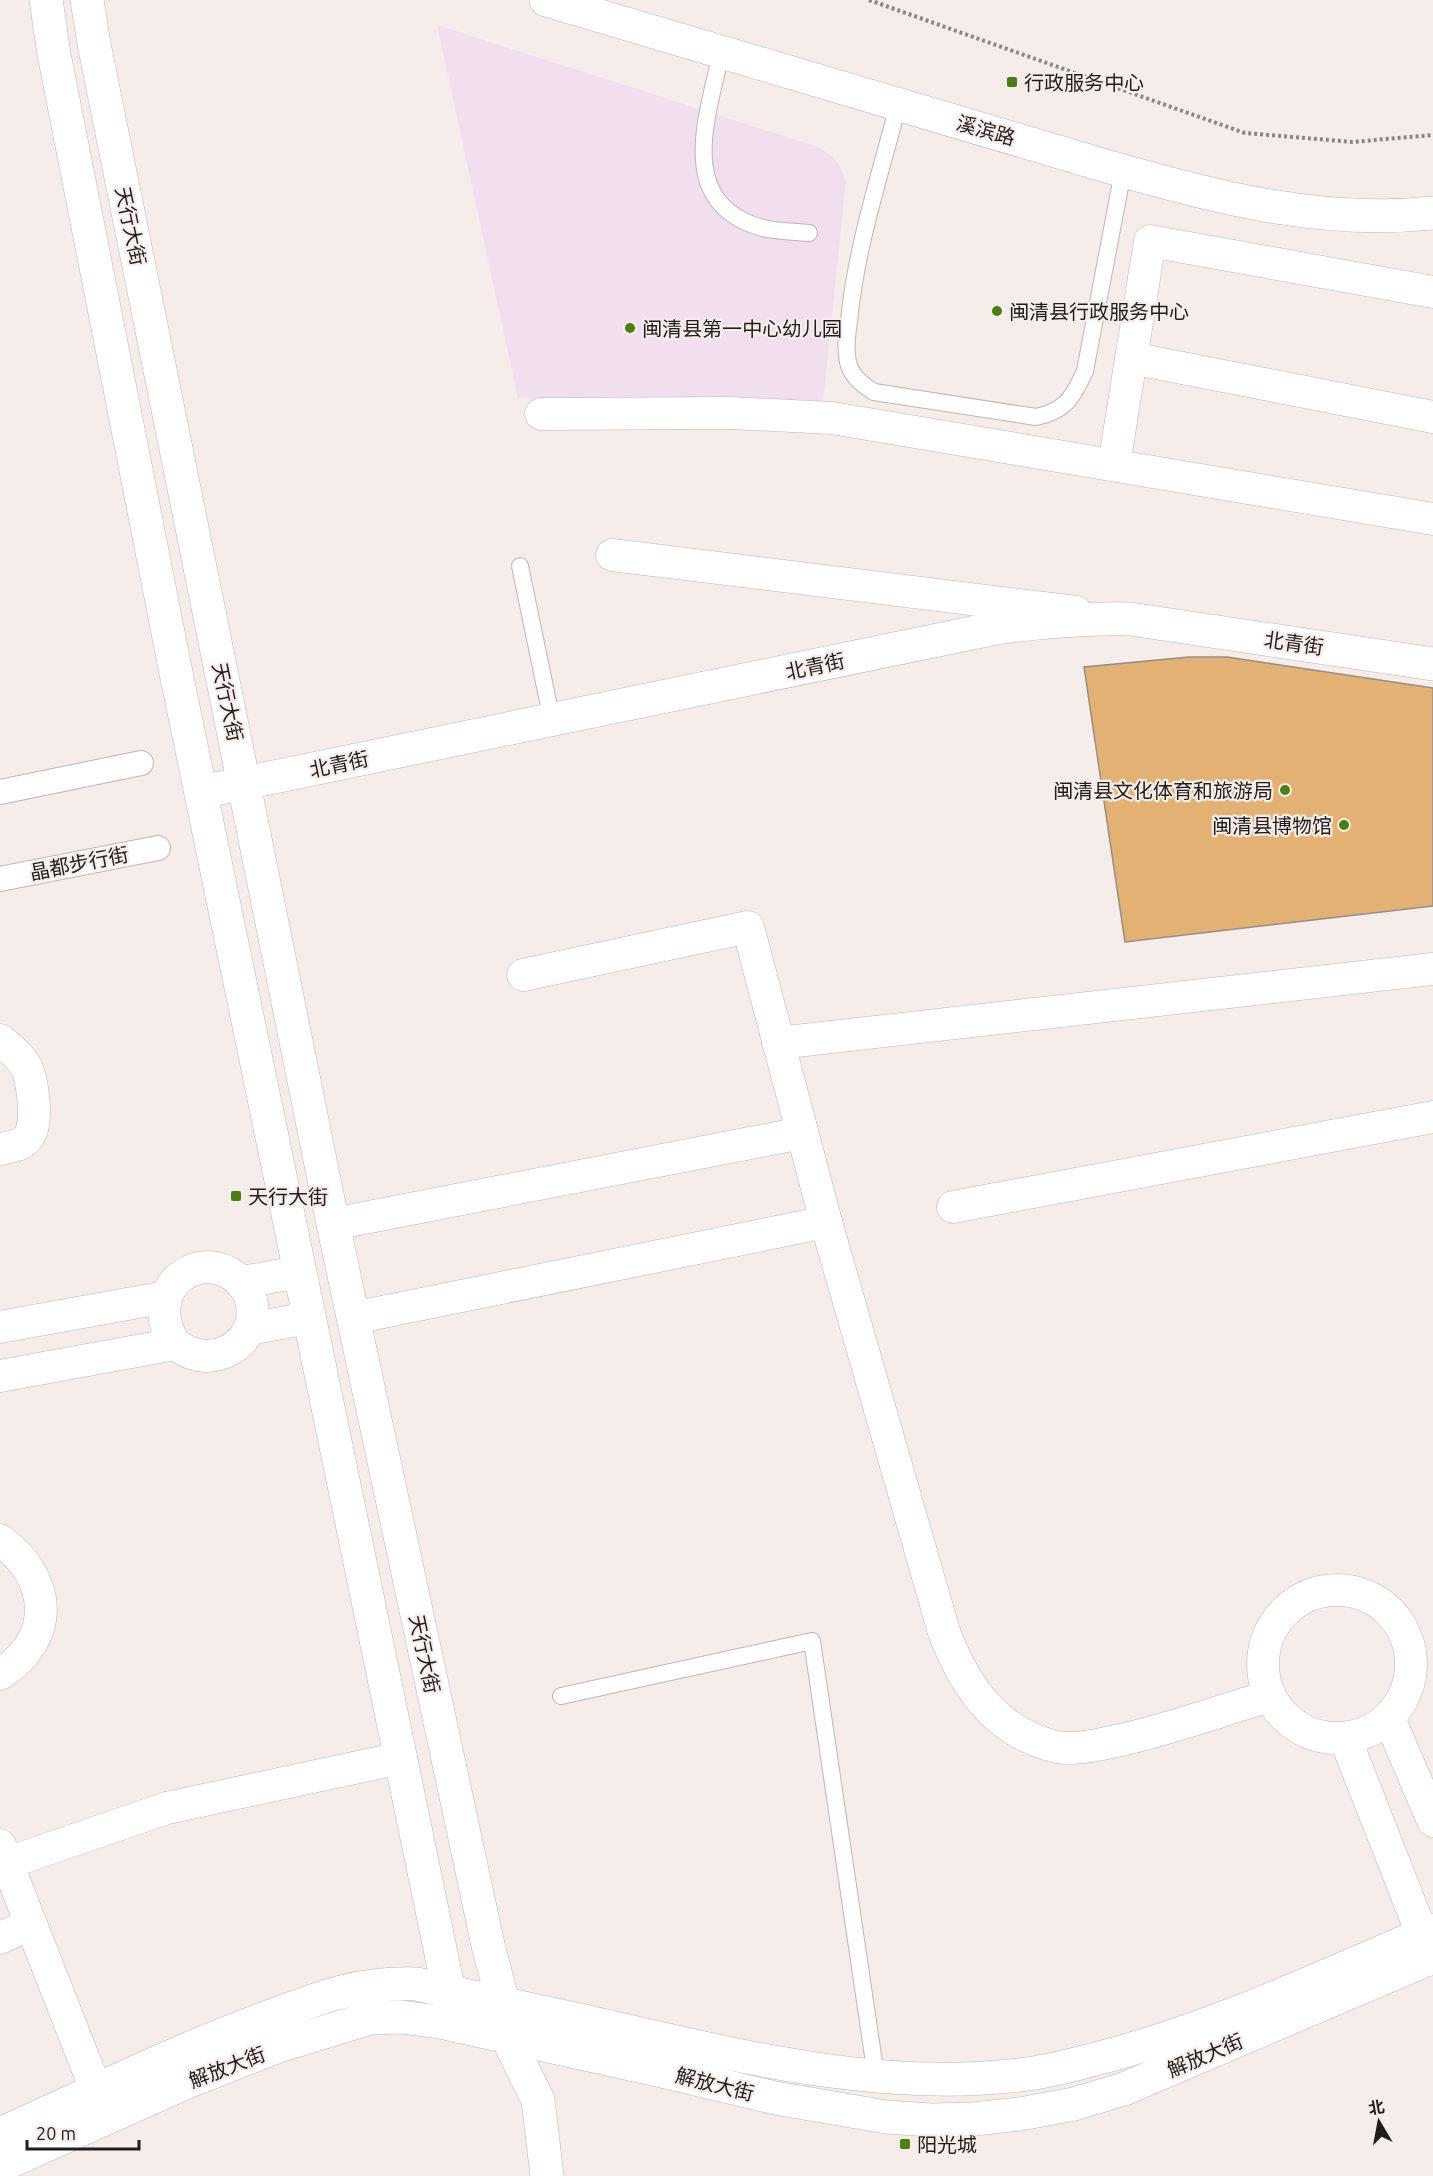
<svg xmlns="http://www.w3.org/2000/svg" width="1433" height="2176" font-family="Ubuntu,'Noto Sans SC',sans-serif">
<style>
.education{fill:#f1deef}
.building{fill:#e4b174;stroke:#938e88;stroke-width:1.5}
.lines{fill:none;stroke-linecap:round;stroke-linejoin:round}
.service-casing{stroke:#beb6b3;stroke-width:18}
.pedestrian-casing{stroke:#beb6b3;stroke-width:26}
.minor-casing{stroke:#beb6b3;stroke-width:33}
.tertiary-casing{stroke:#beb6b3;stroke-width:34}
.secondary-casing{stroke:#beb6b3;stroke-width:34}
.path{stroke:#8c8684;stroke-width:4;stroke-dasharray:3 3;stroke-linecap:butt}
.service{stroke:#fff;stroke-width:16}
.pedestrian{stroke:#fff;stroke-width:24}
.minor{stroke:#fff;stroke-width:32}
.tertiary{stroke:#fff;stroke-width:33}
.secondary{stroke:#fff;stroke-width:33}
.poi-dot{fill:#4c7f12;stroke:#f6edea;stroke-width:2}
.labels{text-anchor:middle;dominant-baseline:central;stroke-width:4.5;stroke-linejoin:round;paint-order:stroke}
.poi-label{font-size:20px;fill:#201d1c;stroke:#f6edea;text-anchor:start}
.street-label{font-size:20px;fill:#201d1c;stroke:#f6edea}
</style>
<rect width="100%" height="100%" fill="#f6edea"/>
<polygon class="education" points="437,25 818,147 832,156 840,166 846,180 823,403 518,398"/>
<polygon class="building" points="1189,657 1227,657 1433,688 1433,906 1125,942 1084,667"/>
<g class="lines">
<g class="service-casing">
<g id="service">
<path d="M721 53C708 115 675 201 759 227 774 232 793 231 809 233"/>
<path d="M898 105C880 176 856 247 849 321 847 334 845 348 848 362 851 376 862 385 874 392L1036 417C1066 411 1073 397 1085 371L1123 171"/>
<polyline points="520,566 552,721"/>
<polyline points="561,1696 812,1641 876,2076"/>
</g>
</g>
<g class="pedestrian-casing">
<g id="pedestrian">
<polyline points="0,792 141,763"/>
<polyline points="0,879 158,848"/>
</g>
</g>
<g class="minor-casing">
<g id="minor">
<polyline points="1131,358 1433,417"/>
<polyline points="541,414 730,413 832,418 1433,519"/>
<polyline points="1114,465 1150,241 1433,292"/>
<polyline points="612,555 1076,612"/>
<path d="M523 975 748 927 826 1222 944 1632C962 1679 987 1720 1035 1740 1045 1744 1056 1748 1066 1748 1083 1749 1100 1744 1116 1741 1168 1730 1219 1711 1270 1696"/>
<path d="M0 1040C10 1048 23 1058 28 1071 33 1086 38 1123 29 1136 23 1146 10 1147 0 1149"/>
<polyline points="778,1043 1433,969"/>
<polyline points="953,1207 1433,1117"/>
<polyline points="333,1224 802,1133"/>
<polyline points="242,1282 299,1272"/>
<polyline points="353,1318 826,1222"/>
<polyline points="0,1327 166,1297"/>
<polyline points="249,1329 309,1318"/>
<path d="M0 1376 175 1344C180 1347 185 1351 191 1353 215 1362 242 1349 251 1325 254 1314 253 1300 247 1290 213 1238 136 1283 175 1344"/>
<path d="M0 1540C52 1578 57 1638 0 1674"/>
<circle cx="1337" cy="1664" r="74"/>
<polyline points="1389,1718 1433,1821"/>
<polyline points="1345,1738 1422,1934"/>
<polyline points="0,1845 96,2090"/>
<polyline points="7,1863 167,1808 401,1758"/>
<polyline points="0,1938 31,1924"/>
</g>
</g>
<g class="tertiary-casing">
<g id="tertiary">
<path d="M546 0 1106 166C1213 197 1321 225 1433 213"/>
<path d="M201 792 996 628C1041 622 1085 618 1130 619L1433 664"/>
<polyline points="507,2037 538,2100 547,2176"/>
</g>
</g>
<g class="secondary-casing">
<g id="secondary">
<polyline points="46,0 54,54 176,673 456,2026"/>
<polyline points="87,0 94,44 333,1224 488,1945 503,2002 507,2037"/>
<path d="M0 2134C87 2095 173 2052 263 2019 318 1998 356 1982 417 1984 478 1999 541 2011 602 2025 738 2056 880 2092 1020 2075 1048 2072 1076 2064 1103 2057 1217 2027 1324 1976 1433 1930"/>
<polyline points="0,2166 185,2083 279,2046 370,2018 400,2017 440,2022 657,2070 775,2098 886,2117 931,2120 974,2119 1020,2114 1074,2104 1124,2089 1433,1957"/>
</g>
</g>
<polyline class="path" points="869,0 1245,133 1352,142 1433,135"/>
<use href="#service" class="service"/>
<use href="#pedestrian" class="pedestrian"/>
<use href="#minor" class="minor"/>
<use href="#tertiary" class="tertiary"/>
<use href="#secondary" class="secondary"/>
</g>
<g class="poi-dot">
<rect x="1006" y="76" width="12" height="12" rx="3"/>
<circle cx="997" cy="311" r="6"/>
<circle cx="630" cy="328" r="6"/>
<circle cx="1285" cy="790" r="6"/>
<circle cx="1344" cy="825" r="6"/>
<rect x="230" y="1190" width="12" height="12" rx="3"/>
<rect x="899" y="2138" width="12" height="12" rx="3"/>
</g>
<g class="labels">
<g class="poi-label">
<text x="1024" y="82">行政服务中心</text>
<text x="1009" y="311">闽清县行政服务中心</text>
<text x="642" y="328">闽清县第一中心幼儿园</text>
<text x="1273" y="790" text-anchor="end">闽清县文化体育和旅游局</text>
<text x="1332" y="825" text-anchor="end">闽清县博物馆</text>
<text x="248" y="1196">天行大街</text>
<text x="917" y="2144">阳光城</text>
</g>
<g class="street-label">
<text transform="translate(986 130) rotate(16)">溪滨路</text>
<text transform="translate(131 226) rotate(78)">天行大街</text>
<text transform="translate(1294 643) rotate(8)">北青街</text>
<text transform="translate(815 666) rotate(-12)">北青街</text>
<text transform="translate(228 702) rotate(78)">天行大街</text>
<text transform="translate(339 764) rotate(-12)">北青街</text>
<text transform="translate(79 863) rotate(-11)">晶都步行街</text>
<text transform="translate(425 1654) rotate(78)">天行大街</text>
<text transform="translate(1205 2055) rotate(-23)">解放大街</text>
<text transform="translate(227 2067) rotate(-21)">解放大街</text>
<text transform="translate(715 2084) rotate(14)">解放大街</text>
</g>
</g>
<g transform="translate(1379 2122) rotate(350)" stroke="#f6edea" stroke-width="4.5" paint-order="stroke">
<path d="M0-4.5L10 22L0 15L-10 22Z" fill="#201d1c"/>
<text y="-9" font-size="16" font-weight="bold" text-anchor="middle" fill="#201d1c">北</text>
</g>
<path d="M27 2140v9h112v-9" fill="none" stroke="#201d1c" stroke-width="3"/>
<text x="36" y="2140" font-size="18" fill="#201d1c" stroke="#f6edea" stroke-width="4.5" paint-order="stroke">20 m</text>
</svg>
